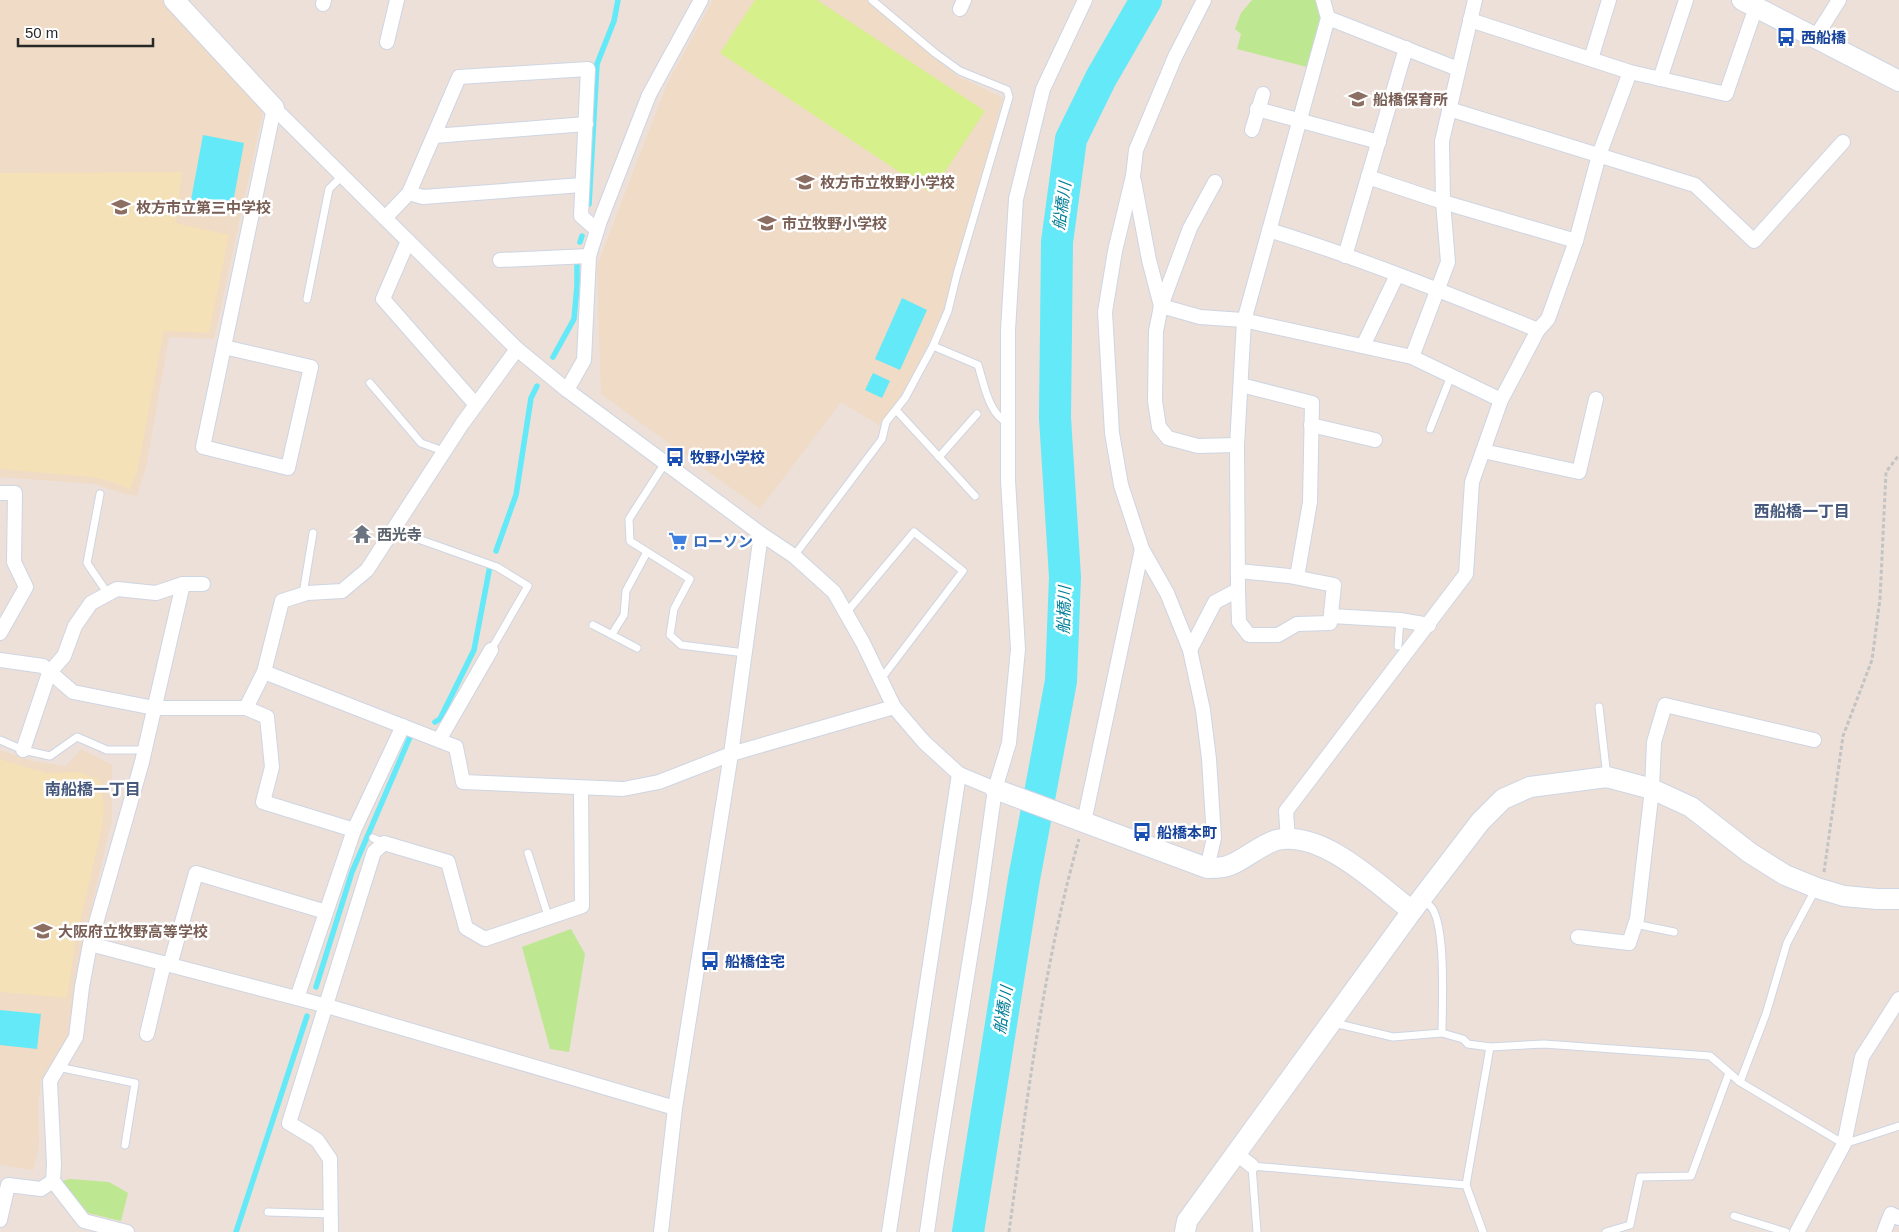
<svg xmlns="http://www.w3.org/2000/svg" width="1899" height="1232" font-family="Arial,'Noto Sans JP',sans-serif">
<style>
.education{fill:#efdbc6}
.green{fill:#bde790}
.sand{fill:#f4e1b8}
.pitch{fill:#d6f08b}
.water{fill:#63e9f7}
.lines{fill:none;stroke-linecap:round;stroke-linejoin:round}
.stream{stroke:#63e9f7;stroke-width:5.5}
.river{stroke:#63e9f7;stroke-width:32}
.lane-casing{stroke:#ced5e3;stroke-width:9}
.street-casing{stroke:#ced5e3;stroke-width:16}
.secondary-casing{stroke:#ced5e3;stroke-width:22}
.path{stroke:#c3c3c3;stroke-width:3;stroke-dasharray:4 2.5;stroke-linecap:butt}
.lane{stroke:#fff;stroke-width:7}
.street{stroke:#fff;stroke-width:14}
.secondary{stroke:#fff;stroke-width:20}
.labels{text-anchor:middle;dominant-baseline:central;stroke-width:5;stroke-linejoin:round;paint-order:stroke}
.transit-label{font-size:15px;font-weight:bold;fill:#164399;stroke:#fff;text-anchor:start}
.education-label{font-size:15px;font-weight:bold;fill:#785e54;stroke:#fff;text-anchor:start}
.worship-label{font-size:15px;font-weight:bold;fill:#5b616d;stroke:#fff;text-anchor:start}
.shop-label{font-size:15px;font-weight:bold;fill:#366cbe;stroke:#fff;text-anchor:start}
.water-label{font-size:16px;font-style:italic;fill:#05809a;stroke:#fff}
.neighbourhood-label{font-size:16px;font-weight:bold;fill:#46597c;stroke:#fff}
</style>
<rect width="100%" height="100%" fill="#ece0d8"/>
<g class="education">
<polygon points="0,0 163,0 263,111 214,339 169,337 146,467 137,496 124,494 95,484 0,477"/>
<polygon points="713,0 867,0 957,76 1003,98 945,307 910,383 879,425 841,402 760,509 601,394 597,266 667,84"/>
<polygon points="81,749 112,765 112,819 79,961 69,1035 41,1080 38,1107 39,1147 33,1170 0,1165 0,750 32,761 66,766"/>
</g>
<g class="green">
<polygon points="1252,0 1323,0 1328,18 1315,69 1237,49 1241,34 1235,29 1241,13"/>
<polygon points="571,929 585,954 569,1052 550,1049 522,947"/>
<polygon points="70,1179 109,1182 128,1193 121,1221 88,1213 62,1181"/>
</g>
<g class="sand">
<polygon points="182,172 176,223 229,235 209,333 164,331 137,472 130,489 109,481 90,477 0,469 0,173"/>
<polygon points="0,759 46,773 80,772 100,780 104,807 102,828 75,943 67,998 0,992"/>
</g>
<polygon class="pitch" points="755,0 817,0 985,111 931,193 720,53"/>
<g class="water">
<polygon points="203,135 244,143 232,208 191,200"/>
<polygon points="902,298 927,310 900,370 875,359"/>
<polygon points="873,373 890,381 882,398 865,390"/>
<polygon points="0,1010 41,1014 37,1049 0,1045"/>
</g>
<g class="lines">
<g class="stream">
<polyline points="589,204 597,64 614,21 618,0"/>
<polyline points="580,242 582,236"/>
<polyline points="553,357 574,319 577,286 577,258"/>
<polyline points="496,551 516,495 531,398 537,386"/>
<polyline points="435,722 440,719 474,650 490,566"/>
<polyline points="316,987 352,872 410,737"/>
<polyline points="236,1232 307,1016"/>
</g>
<polyline class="river" points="968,1232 1024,879 1061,681 1065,577 1055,418 1057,242 1071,139 1101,78 1146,0"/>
<g class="lane-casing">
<g id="lane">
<polyline points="307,299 329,189 342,176"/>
<path d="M933 346 978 365C984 384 989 415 1008 423"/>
<polyline points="370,383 421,443 443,451"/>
<polyline points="896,410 975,496"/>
<polyline points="1430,429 1451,376"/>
<polyline points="939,457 977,414"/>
<polyline points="665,463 629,519 630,541 690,579 674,609 670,635 681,645 745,653"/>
<polyline points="100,494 87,563 108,594"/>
<polyline points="393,530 497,567 528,586 491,650"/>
<polyline points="794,556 882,439 886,422 905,398 933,346 948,311 957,274 1009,97 1007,90 960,71 935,53 872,0"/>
<polyline points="303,594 313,533"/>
<polyline points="846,613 914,532 963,571 881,679"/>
<polyline points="593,625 637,648"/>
<polyline points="612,634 624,615 626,591 647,552"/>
<polyline points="1398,646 1400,620"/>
<polyline points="1599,707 1607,777"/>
<polyline points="0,740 23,750 50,756 77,737 107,750 145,750"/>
<polyline points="373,838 384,843"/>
<polyline points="528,853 549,919"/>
<path d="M1429 905C1447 918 1442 1009 1442 1033L1463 1039 1468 1044 1490 1047 1544 1044 1710 1056 1740 1082 1844 1144 1899 1126"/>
<polyline points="1635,924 1674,932"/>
<polyline points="1334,1023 1393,1037 1442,1033"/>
<polyline points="58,1067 135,1083 125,1145"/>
<polyline points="1740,1082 1766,1014 1787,943 1815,890"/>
<polyline points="1466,1185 1490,1047"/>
<polyline points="268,1212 331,1214"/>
<polyline points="1734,1216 1786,1232"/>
<polyline points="1257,1232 1252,1166 1466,1185 1483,1232"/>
<polyline points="1606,1232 1630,1225 1640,1177 1691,1176 1729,1073"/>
</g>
</g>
<g class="street-casing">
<g id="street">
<polyline points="1204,0 1175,57 1136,150 1133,176 1115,251 1105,312 1112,433 1121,485 1142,549 1167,593 1190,650 1203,710 1209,759 1214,838 1207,868"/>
<polyline points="323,4 324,0"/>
<polyline points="960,9 964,0"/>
<polyline points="1328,18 1458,69"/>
<polyline points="1470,20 1630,72 1726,94 1756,7"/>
<polyline points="1815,38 1839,0"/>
<polyline points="387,42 397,0"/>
<polyline points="1591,59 1609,0"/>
<polyline points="1660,79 1686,0"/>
<polyline points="274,108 517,349 567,390 761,534 794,556 834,592 863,643 894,707 924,742 959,774 995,789"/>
<polyline points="1257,109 1379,142"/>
<polyline points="1449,109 1695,185 1754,241 1843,142"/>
<polyline points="1252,130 1263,94"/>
<polyline points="434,136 586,124"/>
<polyline points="1368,177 1443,202 1576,241"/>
<polyline points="1134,181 1149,260 1161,306 1200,317 1243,320 1412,357 1501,400"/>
<polyline points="1215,182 1190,228 1161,306 1156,331 1155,401 1159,427 1168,438 1198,446 1237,445"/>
<polyline points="409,193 423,197 582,185"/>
<polyline points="385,218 409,193 459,77 588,69 581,216 597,230"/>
<path d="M1269 230C1360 258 1449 294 1538 330"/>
<polyline points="408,241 383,299 476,405"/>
<polyline points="1345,256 1406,48"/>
<polyline points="500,260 589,256"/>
<polyline points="1363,346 1397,275"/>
<polyline points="224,347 311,367 288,468 203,447 274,108"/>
<polyline points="1412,357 1448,262 1443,202 1442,141 1475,0"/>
<polyline points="1241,385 1312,403 1310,502 1297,577"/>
<polyline points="567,390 584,360 589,256 600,221 649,95 701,0"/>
<polyline points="1311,425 1375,440"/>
<polyline points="1483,451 1579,472 1596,399"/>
<polyline points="0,493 15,493 14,562 26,587 0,633"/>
<polyline points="1238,571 1289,576 1334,585 1330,623 1297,624 1278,635 1249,635 1239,622 1238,590"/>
<polyline points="183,584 142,762 90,944 327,1006 675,1108"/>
<polyline points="1331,616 1400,620 1429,625"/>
<polyline points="1190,650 1215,602 1238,590 1237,445 1244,321 1328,18 1323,0"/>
<polyline points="0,660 43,666 73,692 154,708 246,708 264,672 282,601 307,593 342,591 367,570 462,424 517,349"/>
<polyline points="264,672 456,747 463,782 623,789 659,782 731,754 894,707"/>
<polyline points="246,708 267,717 272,767 263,802 354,830"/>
<polyline points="439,740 491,650"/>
<polyline points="23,750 49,673 64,656 75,626 91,603 117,589 156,593 183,584 203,584"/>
<polyline points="1084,822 1142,549"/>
<polyline points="1288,840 1286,811 1466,574 1472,482 1501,400 1538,330 1548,319 1576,241 1599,155 1630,72"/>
<polyline points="1578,937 1629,943 1637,919 1652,789 1654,742 1665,705 1814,740"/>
<polyline points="170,965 196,873 326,912"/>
<polyline points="297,998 354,830 403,726"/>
<polyline points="147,1034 164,963"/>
<polyline points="1237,1154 1252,1166"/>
<polyline points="53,1181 84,1221 127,1232"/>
<polyline points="0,1220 8,1185 41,1189 53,1181 54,1164 50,1081 76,1037 82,987 90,944"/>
<polyline points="331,1232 330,1159 317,1140 289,1123 374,852 384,843 448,862 466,928 485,939 582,906 581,788"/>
<polyline points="661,1232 675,1108 731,754 761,534"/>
<polyline points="889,1232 959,774"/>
<polyline points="927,1232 936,1169 980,896 995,789 1009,743 1018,649 1008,480 1008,330 1016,199 1043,89 1085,0"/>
<polyline points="1797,1232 1844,1144 1862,1057 1899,999"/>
<polyline points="1884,1232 1891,1214 1899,1218"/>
</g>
</g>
<g class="secondary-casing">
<g id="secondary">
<polyline points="174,0 274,108"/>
<polyline points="1742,0 1899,81"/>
<path d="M995 789 1207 868C1212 868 1218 868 1223 867 1239 865 1260 844 1277 840 1323 830 1378 885 1412 911"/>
<polyline points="1185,1232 1187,1221 1412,911 1480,822 1503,799 1530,787 1607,777 1652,789 1691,807 1750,853 1785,875 1817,888 1844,896 1877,899 1899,899"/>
</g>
</g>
<g class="path">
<polyline points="1824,872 1843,736 1872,660 1880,599 1886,472 1899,455"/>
<path d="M1009 1232C1027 1100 1043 967 1079 839"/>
</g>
<use href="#lane" class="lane"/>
<use href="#street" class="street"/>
<use href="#secondary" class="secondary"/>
</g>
<defs>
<g id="bus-bare" transform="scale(1.5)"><path d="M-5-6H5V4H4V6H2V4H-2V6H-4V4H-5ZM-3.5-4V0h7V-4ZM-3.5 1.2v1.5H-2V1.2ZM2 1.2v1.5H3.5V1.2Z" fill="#1a4fb4" stroke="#fff" stroke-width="2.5" paint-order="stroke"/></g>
<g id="school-bare" transform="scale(1.5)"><path d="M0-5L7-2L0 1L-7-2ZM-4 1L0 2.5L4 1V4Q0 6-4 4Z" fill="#8d6e63" stroke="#fff" stroke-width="2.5" paint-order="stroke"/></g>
<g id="temple-bare" transform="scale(1.5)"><path d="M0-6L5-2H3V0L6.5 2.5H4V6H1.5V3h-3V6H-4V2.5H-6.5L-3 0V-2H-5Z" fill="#6b7280" stroke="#fff" stroke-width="2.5" paint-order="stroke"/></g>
<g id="supermarket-bare" transform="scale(1.5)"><path d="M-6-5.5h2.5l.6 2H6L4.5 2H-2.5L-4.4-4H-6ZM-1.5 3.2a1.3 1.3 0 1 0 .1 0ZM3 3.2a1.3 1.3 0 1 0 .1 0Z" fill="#3f7fe0" stroke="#fff" stroke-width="2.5" paint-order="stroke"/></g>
</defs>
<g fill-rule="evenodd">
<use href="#bus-bare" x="1786" y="37"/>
<use href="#school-bare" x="1358" y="99"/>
<use href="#school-bare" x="805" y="182"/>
<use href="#school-bare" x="121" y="207"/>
<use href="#school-bare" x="767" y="223"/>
<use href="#bus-bare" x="675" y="457"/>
<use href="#temple-bare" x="362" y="534"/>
<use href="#supermarket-bare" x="678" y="541"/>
<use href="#bus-bare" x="1142" y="832"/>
<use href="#school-bare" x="43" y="931"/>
<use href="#bus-bare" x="710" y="961"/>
</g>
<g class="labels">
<g class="transit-label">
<text x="1801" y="37">西船橋</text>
<text x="690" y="457">牧野小学校</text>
<text x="1157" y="832">船橋本町</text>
<text x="725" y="961">船橋住宅</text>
</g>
<g class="education-label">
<text x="1373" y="99">船橋保育所</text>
<text x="820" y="182">枚方市立牧野小学校</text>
<text x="136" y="207">枚方市立第三中学校</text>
<text x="782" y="223">市立牧野小学校</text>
<text x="58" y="931">大阪府立牧野高等学校</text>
</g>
<g class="worship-label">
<text x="377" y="534">西光寺</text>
</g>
<g class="shop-label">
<text x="693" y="541">ローソン</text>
</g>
<g class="water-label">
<text transform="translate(1062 206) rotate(-82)">船橋川</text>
<text transform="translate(1064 610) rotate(-88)">船橋川</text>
<text transform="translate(1003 1010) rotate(-81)">船橋川</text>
</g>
<g class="neighbourhood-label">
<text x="1802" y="511">西船橋一丁目</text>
<text x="93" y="789">南船橋一丁目</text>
</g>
</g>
<path d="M18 38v8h135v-8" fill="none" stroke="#282828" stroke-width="2.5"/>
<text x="25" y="38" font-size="15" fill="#282828" stroke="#ffffff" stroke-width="4" paint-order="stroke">50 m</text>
</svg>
